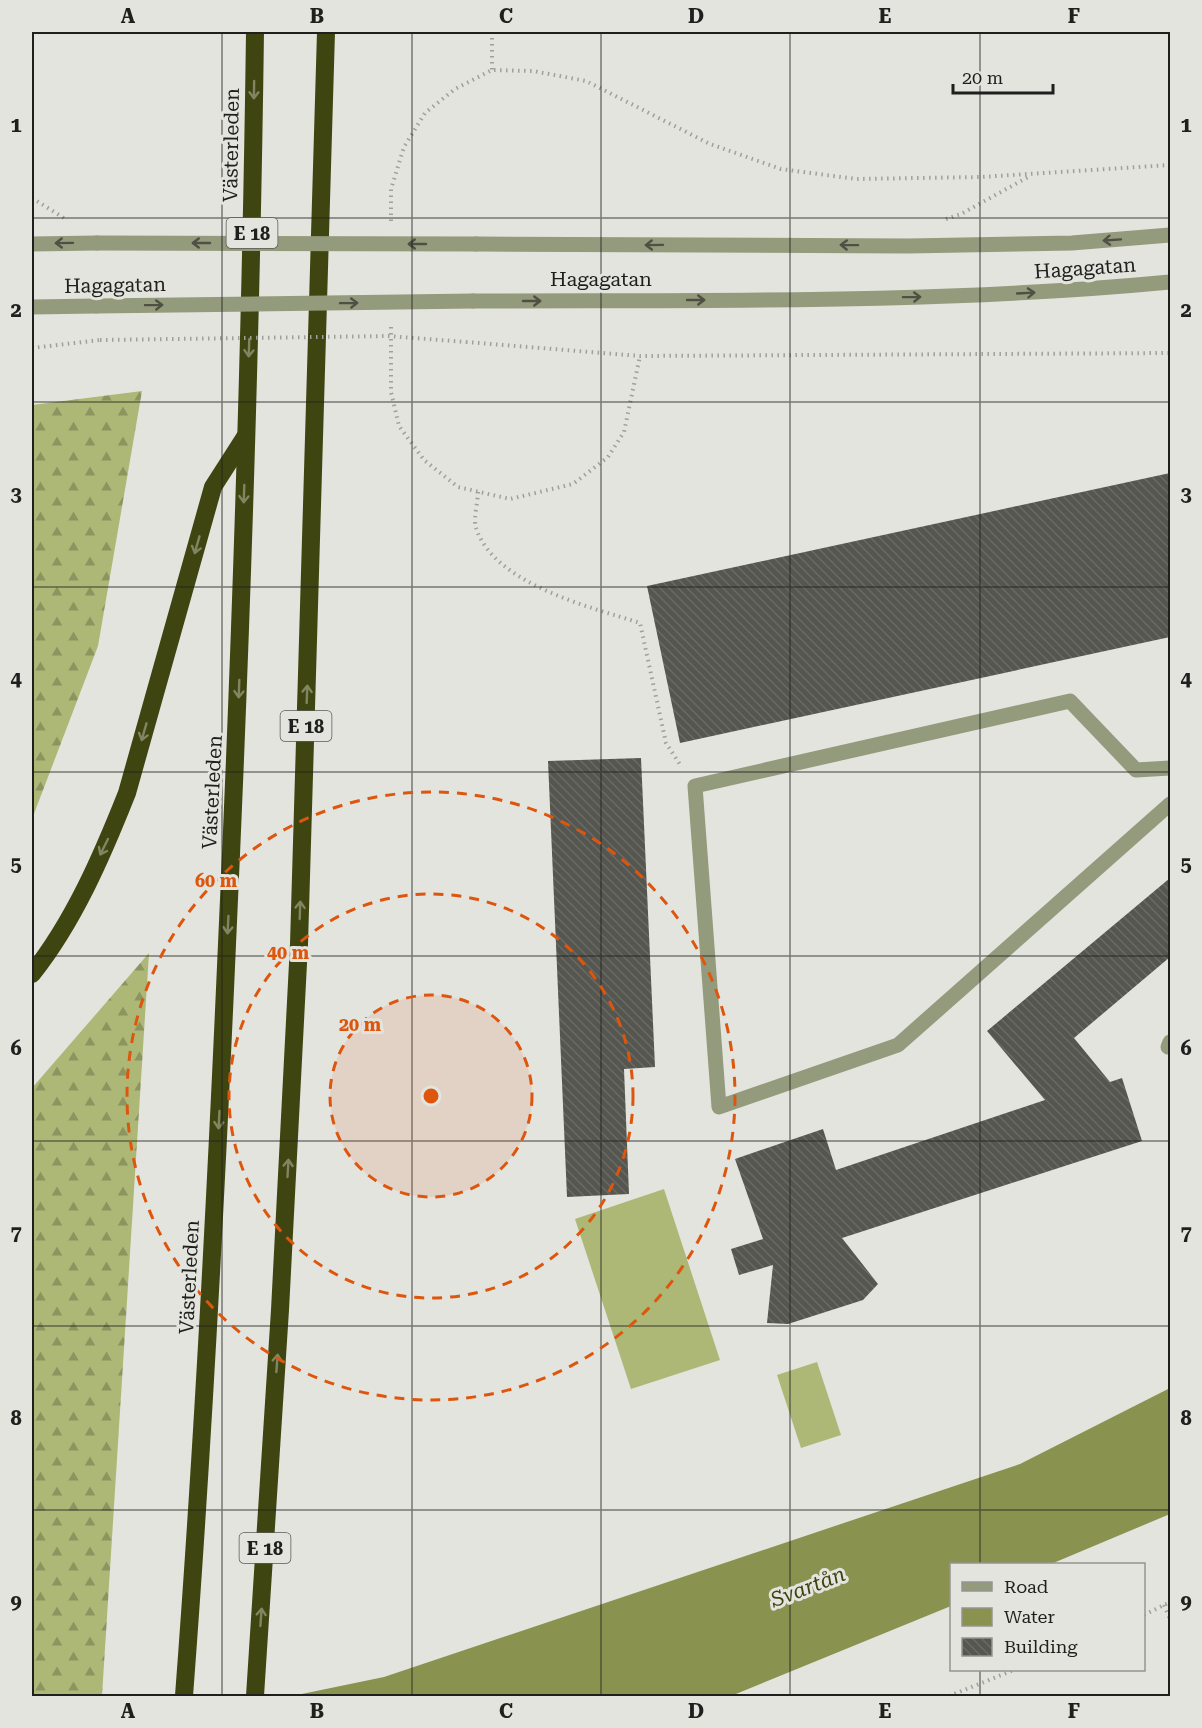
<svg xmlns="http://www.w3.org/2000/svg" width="1202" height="1728" font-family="'Roboto Serif',serif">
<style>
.forest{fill:url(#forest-firs)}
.pitch{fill:#adb876}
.water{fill:#89934f}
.building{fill:url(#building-back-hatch)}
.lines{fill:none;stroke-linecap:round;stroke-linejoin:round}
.path{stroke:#9fa09b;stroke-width:4;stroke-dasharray:1.5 4.5;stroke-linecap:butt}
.service{stroke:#949a7c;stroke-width:15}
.tertiary{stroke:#949a7c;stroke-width:15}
.motorway{stroke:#3f4510;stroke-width:18}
.path-bridge{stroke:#9fa09b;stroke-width:4;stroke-dasharray:1.5 4.5;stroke-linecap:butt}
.tertiary-bridge{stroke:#949a7c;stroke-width:15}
.oneway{stroke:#818562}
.oneway2{stroke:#4e5043}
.grid{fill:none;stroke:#1f1f1d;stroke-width:1.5;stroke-opacity:0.55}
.ring{fill:none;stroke:#de560d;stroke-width:3;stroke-dasharray:10 8}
.labels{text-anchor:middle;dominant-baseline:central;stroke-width:6;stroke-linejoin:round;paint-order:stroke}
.shield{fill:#e3e4de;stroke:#5a5a57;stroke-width:1.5}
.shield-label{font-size:18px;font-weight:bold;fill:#1f1f1d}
.street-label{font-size:20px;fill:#1f1f1d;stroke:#e3e4de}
.water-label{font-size:21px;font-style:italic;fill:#3d430e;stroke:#e3e4de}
.centre{fill:#de560d;stroke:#e3e4de;stroke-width:3}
.ring-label{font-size:18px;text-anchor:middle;font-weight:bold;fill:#de560d;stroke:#e3e4de;stroke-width:6;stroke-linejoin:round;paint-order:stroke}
.neatline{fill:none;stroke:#1f1f1d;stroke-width:2}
.grid-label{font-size:20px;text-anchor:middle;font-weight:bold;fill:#1f1f1d}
</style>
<defs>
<pattern id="forest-firs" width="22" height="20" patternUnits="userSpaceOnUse" patternTransform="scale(1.5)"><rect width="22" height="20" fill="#adb876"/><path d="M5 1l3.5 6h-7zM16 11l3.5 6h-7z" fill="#8c9560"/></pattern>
<pattern id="building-back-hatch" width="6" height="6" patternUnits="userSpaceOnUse" patternTransform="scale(1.5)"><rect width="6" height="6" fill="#555650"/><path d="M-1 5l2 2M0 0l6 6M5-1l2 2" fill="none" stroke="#6a6a65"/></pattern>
</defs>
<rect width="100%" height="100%" fill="#e3e4de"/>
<g class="forest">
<polygon points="142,391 98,646 32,819 32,405"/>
<polygon points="149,953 102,1696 32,1696 32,1088"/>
</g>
<g class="pitch">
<polygon points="664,1189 720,1360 631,1389 575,1219"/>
<polygon points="817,1362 841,1435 801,1448 777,1375"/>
</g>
<polygon class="water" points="1170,1388 1170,1514 1051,1564 952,1564 951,1606 731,1696 292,1696 384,1677 1020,1464"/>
<g class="building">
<polygon points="1170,473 1170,637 680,743 647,586"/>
<polygon points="641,758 655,1067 624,1069 629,1194 567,1197 548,761"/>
<polygon points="1170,878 1170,957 1074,1038 1110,1082 1122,1078 1142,1141 842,1238 878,1284 863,1300 788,1324 767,1323 773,1265 739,1275 731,1249 763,1239 735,1159 823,1129 836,1170 1045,1100 987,1031"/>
</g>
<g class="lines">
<g class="path">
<polyline points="492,32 492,70"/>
<polyline points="32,198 64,218"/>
<polyline points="946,219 961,214 1030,176"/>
<polyline points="391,221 391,189 404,147 425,113 455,89 492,70 533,71 586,81 710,144 781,169 856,179 981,177 1170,165"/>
<polyline points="391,327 391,392 399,426 424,460 458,487 510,499 573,484 608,457 624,432 640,356"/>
<polyline points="466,342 640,356 1170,353"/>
<polyline points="32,348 100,340"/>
<path d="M478 492C478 502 473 519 476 528 494 584 590 607 640 623L666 743 681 766"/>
<polyline points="1164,1605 1170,1619"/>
<polyline points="1144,1615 1170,1602"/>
<polyline points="949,1696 1014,1670"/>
</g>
<g class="service">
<polyline points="1170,768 1136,770 1070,701 695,786 719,1107 898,1045 1170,804"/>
<polyline points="1168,1047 1170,1042"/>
</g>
<g class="tertiary">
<polyline points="32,244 97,243"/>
<polyline points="476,244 908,246 1072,243 1170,235"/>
<path d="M473 301C706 300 939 304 1170 282"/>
<polyline points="32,307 96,306"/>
</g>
<g class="motorway">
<path d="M32 974C74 921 102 856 127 793L213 487 245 437"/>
<path d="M184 1696C203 1446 216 1195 227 944 241 640 251 336 255 32"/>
<polyline points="255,1696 280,1310 299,944 326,32"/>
</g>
<polyline class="path-bridge" points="100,340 388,336 466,342"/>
<g class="tertiary-bridge">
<polyline points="97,243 476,244"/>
<polyline points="96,306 473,301"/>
</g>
</g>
<defs><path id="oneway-shaft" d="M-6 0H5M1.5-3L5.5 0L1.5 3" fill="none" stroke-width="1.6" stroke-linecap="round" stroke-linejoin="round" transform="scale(1.5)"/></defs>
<g class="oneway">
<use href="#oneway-shaft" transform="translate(254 90) rotate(91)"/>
<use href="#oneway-shaft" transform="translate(249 348) rotate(92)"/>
<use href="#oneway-shaft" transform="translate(244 494) rotate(92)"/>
<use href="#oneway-shaft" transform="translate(197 545) rotate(106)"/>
<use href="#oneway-shaft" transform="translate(239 689) rotate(92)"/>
<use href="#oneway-shaft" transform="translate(307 694) rotate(-88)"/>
<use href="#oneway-shaft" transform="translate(144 732) rotate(106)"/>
<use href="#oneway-shaft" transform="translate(104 847) rotate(116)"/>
<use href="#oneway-shaft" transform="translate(300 910) rotate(-88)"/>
<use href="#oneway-shaft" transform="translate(228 925) rotate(93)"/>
<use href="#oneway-shaft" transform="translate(219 1120) rotate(93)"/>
<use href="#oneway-shaft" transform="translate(288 1168) rotate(-87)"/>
<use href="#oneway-shaft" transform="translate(277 1363) rotate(-86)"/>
<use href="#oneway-shaft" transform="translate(261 1617) rotate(-86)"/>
</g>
<g class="oneway2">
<use href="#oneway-shaft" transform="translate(1112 240) rotate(176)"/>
<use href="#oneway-shaft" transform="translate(64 243) rotate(179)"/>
<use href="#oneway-shaft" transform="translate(201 243) rotate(-180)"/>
<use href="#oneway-shaft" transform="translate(417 244) rotate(-180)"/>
<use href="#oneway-shaft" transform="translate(654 245) rotate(179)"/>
<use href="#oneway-shaft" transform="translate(849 245) rotate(-179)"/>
<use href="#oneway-shaft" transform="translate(1026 293) rotate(-3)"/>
<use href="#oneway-shaft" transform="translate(912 297) rotate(-1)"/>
<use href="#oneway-shaft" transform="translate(696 300)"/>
<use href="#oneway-shaft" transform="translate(532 301)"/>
<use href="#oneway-shaft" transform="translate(349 303) rotate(-1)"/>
<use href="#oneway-shaft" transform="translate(154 305) rotate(-1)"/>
</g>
<path class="grid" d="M222 32V1696M412 32V1696M601 32V1696M790 32V1696M980 32V1564M32 218H1170M32 402H1170M32 587H1170M32 772H1170M32 956H1170M32 1141H1170M32 1326H1170M32 1510H1170M980 1670V1696"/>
<circle cx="431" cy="1096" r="101" fill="#de560d" fill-opacity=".12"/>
<g class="ring">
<circle cx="431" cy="1096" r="101"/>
<circle cx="431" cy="1096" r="202"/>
<circle cx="431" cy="1096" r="304"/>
</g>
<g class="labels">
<g class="shield">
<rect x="226.5" y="218" width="51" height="30" rx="4.5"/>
<rect x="280.5" y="711" width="51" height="30" rx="4.5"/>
<rect x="239.5" y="1533" width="51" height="30" rx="4.5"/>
</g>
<g class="shield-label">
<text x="252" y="233">E 18</text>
<text x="306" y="726">E 18</text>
<text x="265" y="1548">E 18</text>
</g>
<g class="street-label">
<text transform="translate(231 145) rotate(-89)">Västerleden</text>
<text transform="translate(1085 268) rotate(-4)">Hagagatan</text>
<text x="601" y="279">Hagagatan</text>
<text transform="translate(115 285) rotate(-1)">Hagagatan</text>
<text transform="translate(212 792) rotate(-87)">Västerleden</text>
<text transform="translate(189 1277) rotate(-87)">Västerleden</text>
</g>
<g class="water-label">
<text transform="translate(808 1587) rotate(-21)">Svartån</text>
</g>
</g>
<circle cx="431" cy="1096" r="9" class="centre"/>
<g class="ring-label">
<text x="216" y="887">60 m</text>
<text x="288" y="959">40 m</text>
<text x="360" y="1031">20 m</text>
</g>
<rect width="1202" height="1728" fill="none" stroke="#e3e4de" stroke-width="66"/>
<rect x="950" y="1563" width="195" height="108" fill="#e3e4de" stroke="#959591" stroke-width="1.5"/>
<rect x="962" y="1582" width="30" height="9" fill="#949a7c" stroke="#959591" stroke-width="1.5"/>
<text x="1004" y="1593" font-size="18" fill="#1f1f1d">Road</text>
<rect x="962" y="1608" width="30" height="18" fill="#89934f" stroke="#959591" stroke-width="1.5"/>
<text x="1004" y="1623" font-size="18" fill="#1f1f1d">Water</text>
<rect x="962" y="1638" width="30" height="18" fill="url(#building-back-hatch)" stroke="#959591" stroke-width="1.5"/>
<text x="1004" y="1653" font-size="18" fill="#1f1f1d">Building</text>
<path d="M953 84v9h100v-9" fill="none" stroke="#1f1f1d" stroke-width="3"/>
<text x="962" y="84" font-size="18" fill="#1f1f1d" stroke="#e3e4de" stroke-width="4.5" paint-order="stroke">20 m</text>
<rect x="33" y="33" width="1136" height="1662" class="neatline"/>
<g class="grid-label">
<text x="128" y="23">A</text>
<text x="317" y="23">B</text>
<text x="506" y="23">C</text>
<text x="696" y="23">D</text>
<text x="885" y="23">E</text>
<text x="1074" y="23">F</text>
<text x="16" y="132">1</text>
<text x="1186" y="132">1</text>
<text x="16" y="317">2</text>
<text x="1186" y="317">2</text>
<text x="16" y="501">3</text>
<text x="1186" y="501">3</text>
<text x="16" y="686">4</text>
<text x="1186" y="686">4</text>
<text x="16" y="871">5</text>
<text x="1186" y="871">5</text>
<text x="16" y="1055">6</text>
<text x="1186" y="1055">6</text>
<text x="16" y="1240">7</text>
<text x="1186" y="1240">7</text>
<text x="16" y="1425">8</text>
<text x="1186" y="1425">8</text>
<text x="16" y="1609">9</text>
<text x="1186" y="1609">9</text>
<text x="128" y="1718">A</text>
<text x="317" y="1718">B</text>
<text x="506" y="1718">C</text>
<text x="696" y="1718">D</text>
<text x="885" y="1718">E</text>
<text x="1074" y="1718">F</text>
</g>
</svg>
